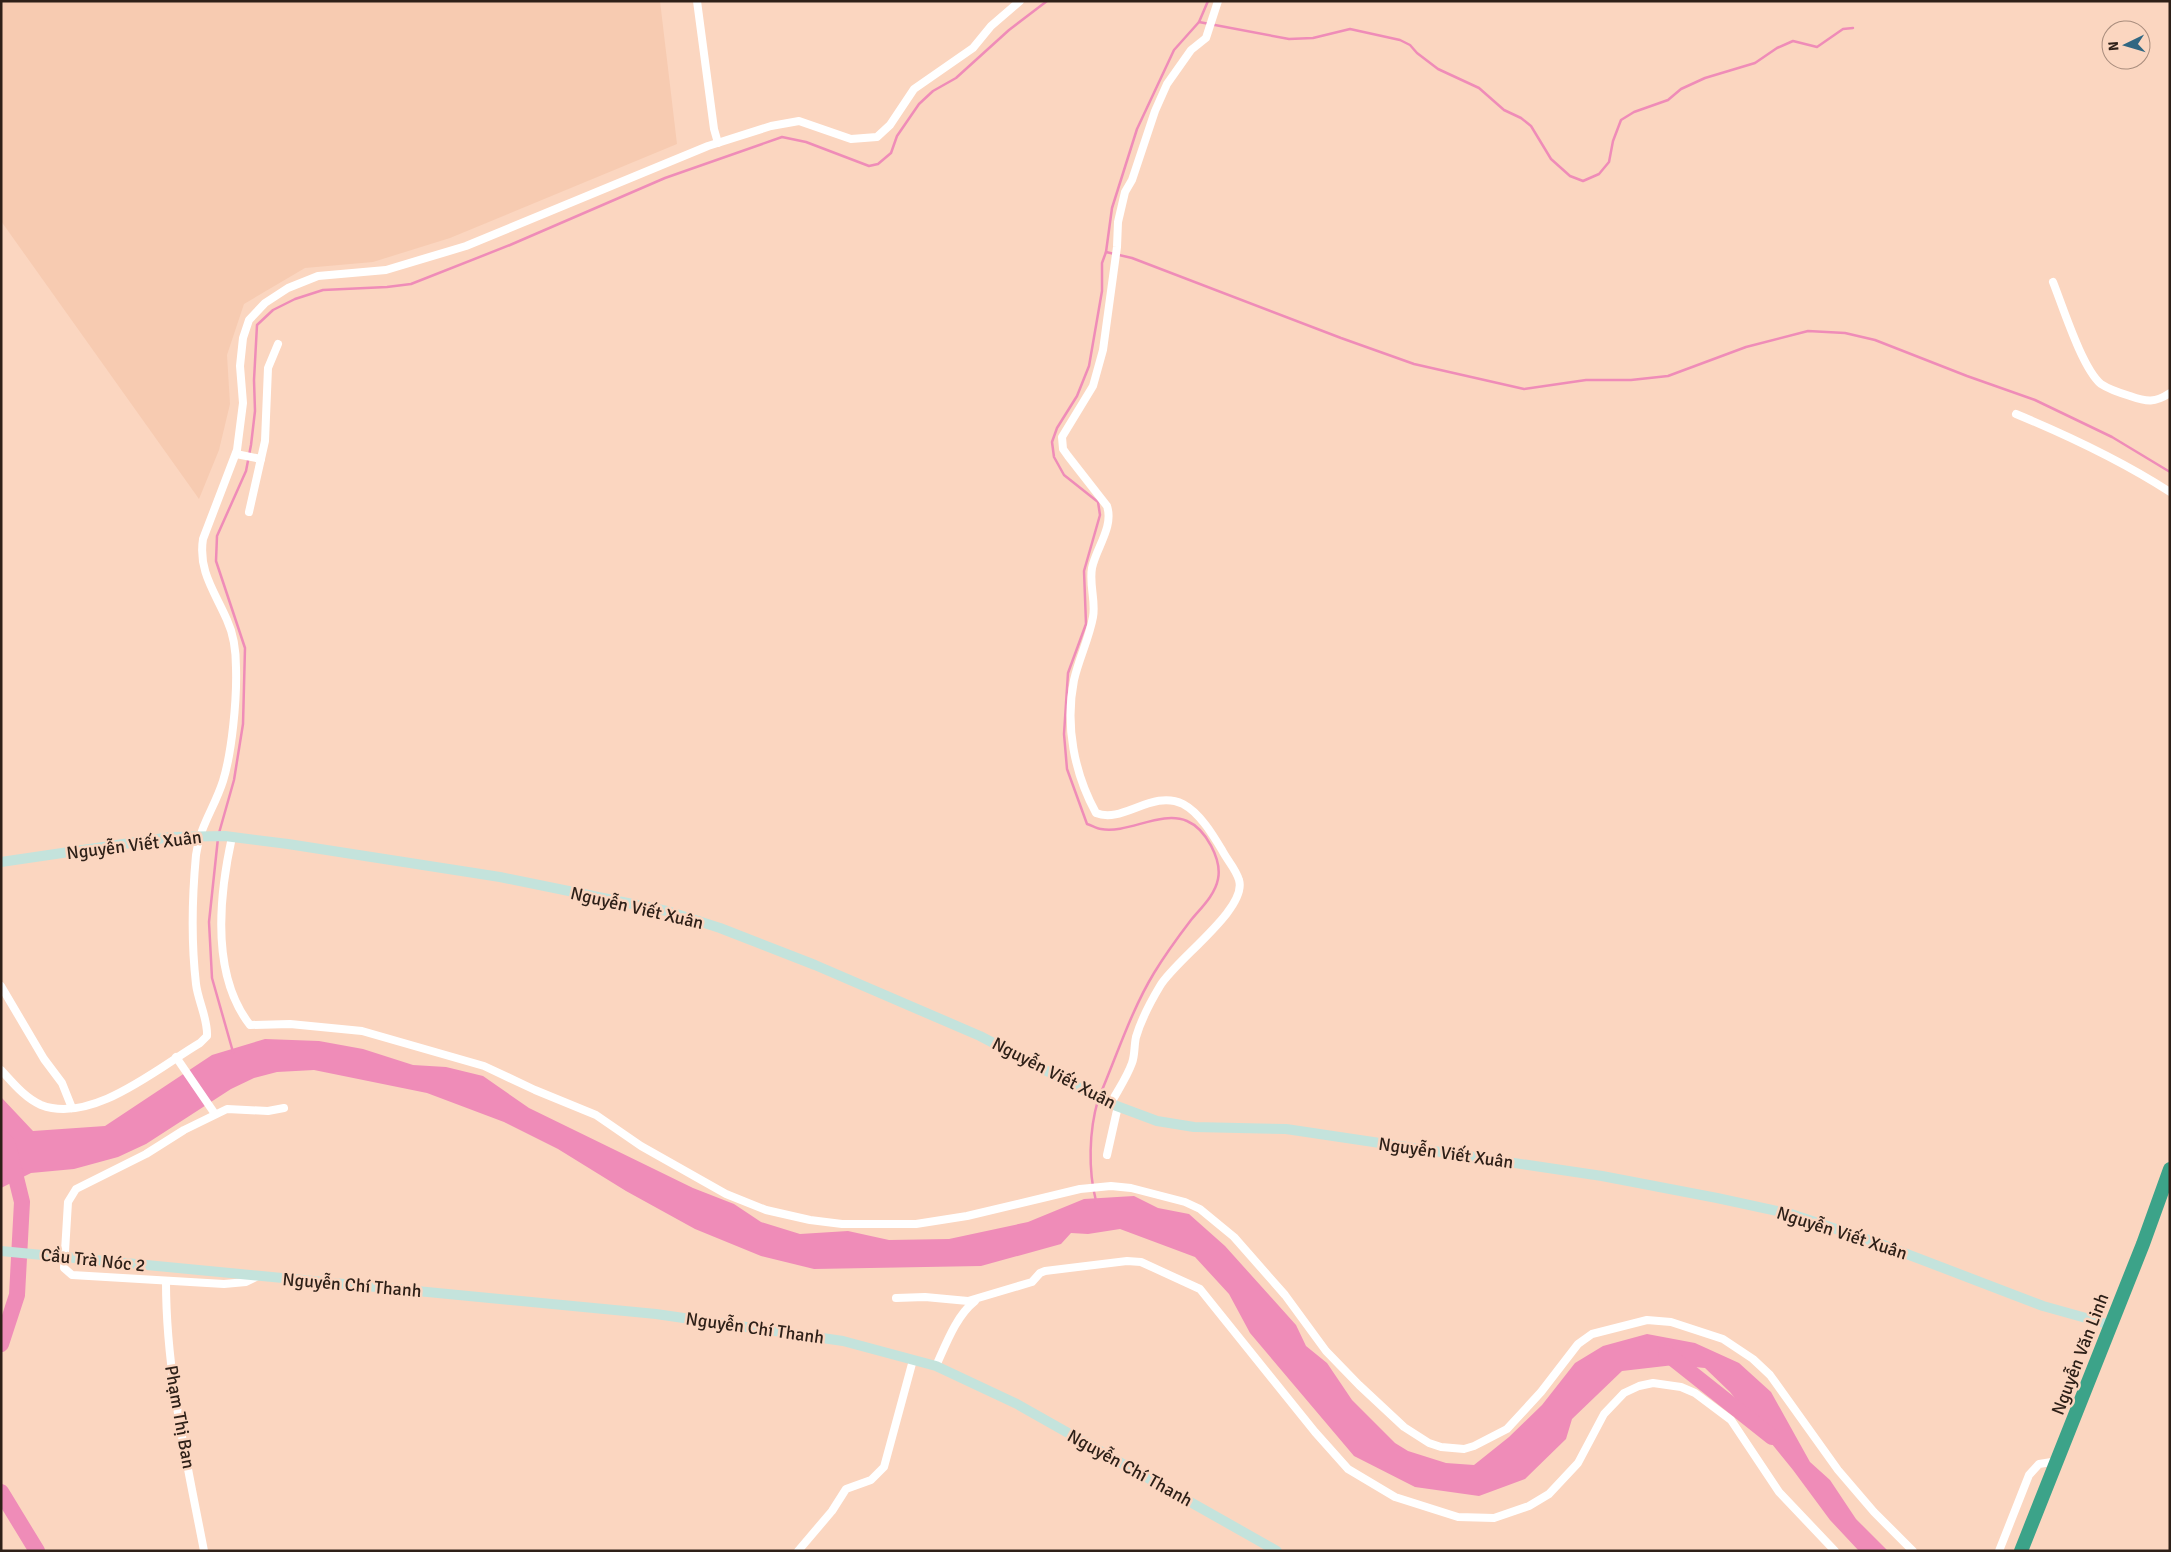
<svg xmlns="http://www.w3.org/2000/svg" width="2171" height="1552" font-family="Signika,sans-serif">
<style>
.built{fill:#f7cbb1}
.water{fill:#ef8cb8}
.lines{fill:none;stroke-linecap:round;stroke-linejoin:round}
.stream{stroke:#ef8cb8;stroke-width:2.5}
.river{stroke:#ef8cb8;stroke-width:16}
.street{stroke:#fff;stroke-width:8}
.secondary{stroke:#c4e3dc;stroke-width:10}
.highway{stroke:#3ca389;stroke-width:14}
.labels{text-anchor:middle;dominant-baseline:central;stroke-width:5;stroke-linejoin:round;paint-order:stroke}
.street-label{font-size:18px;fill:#2e2018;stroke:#fbd6c0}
</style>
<rect width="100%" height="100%" fill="#fbd6c0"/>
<polygon class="built" points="1,1 660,1 677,144 450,238 373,262 305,268 244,304 227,355 230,404 219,450 199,499 1,221"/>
<polygon class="water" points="265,1039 319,1041 363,1049 413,1065 446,1067 483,1076 529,1108 693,1188 734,1204 761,1222 800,1234 848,1231 889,1240 949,1239 1028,1222 1084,1199 1134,1196 1158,1208 1189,1214 1225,1246 1296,1325 1306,1346 1327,1363 1352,1400 1395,1443 1408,1451 1446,1463 1474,1465 1509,1437 1542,1405 1575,1363 1603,1346 1647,1334 1695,1343 1739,1363 1771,1392 1810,1462 1830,1480 1856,1519 1888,1551 1859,1551 1830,1520 1793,1470 1730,1392 1705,1368 1674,1365 1622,1371 1572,1419 1566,1439 1525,1479 1479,1496 1415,1487 1354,1456 1250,1333 1229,1294 1195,1257 1120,1229 1088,1234 1071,1233 1061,1244 981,1266 814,1269 761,1256 695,1229 626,1191 558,1149 504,1122 427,1093 314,1070 277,1072 254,1078 231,1089 146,1144 118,1157 74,1169 31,1173 1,1188 1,1097 33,1131 105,1126 212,1055"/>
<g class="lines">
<g class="stream">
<polyline points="1199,22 1289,39 1313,38 1350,29 1400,40 1410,45 1417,53 1438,69 1479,88 1504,110 1521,118 1531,126 1551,159 1570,176 1583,181 1599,174 1609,162 1613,141 1621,120 1634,112 1668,100 1681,89 1705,78 1755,63 1777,48 1793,41 1817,47 1843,29 1853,28"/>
<polyline points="1106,252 1132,258 1341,338 1414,364 1524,389 1586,380 1631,380 1668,376 1746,347 1808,331 1845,333 1875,340 1967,376 2035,400 2112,437 2170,472"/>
<polyline points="219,833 234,780 243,724 245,648 216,561 217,536 246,471 251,445 255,411 254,380 257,325 273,310 295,299 323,290 387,287 411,284 510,245 665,178 782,137 806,142 869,166 878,164 891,153 897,136 919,104 933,91 956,78 1009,30 1047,1"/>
<polyline points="218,838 209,922 212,978 233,1052"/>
<path d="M1100 1095C1117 1055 1131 1011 1154 973 1165 955 1178 937 1191 920 1201 908 1215 895 1218 879 1222 860 1206 829 1187 821 1161 810 1128 834 1101 829 1097 829 1091 825 1087 824L1067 769 1064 734 1068 673 1086 624 1084 571 1100 515 1098 502 1064 475 1054 457 1052 442 1057 428 1077 396 1089 366 1102 291V263L1106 252 1112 208 1137 129 1174 50 1199 22 1208 1"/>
<path d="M1096 1201C1088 1170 1089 1131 1098 1100"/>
</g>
<g class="river">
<polyline points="1,1138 8,1145 22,1202 17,1295 1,1344"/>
<polyline points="1666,1353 1772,1437"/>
<polyline points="1,1492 37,1551"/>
</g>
<g class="street">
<polyline points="697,1 714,129 718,143"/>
<path d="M2053 282C2063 307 2082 368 2101 384 2110 390 2120 393 2130 396 2147 402 2155 403 2170 393"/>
<path d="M2016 414C2069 436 2122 461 2170 492"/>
<polyline points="236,454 261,459"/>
<polyline points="249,512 265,441 268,368 278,344"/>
<path d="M232 837C219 896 211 975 250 1025L290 1024 362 1031 484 1066 535 1090 596 1115 641 1146 726 1194 766 1210 810 1220 842 1224H916L967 1216 1080 1189 1111 1186 1131 1188 1185 1202 1200 1209 1234 1237 1285 1295 1326 1351 1359 1385 1404 1427 1429 1443 1441 1447 1464 1449 1474 1446 1507 1429 1541 1392 1578 1344 1592 1334 1647 1320 1671 1322 1723 1339 1753 1359 1770 1375 1838 1470 1874 1512 1913 1551"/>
<polyline points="1,986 44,1059 62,1083 72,1108"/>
<polyline points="176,1057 215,1114"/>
<path d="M1 1070C13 1083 25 1098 41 1105 92 1125 159 1067 200 1043L207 1036C208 1019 198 1001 196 984 191 941 192 898 196 855 200 825 214 809 223 781 232 752 237 699 236 668 236 652 234 635 227 620 215 592 198 571 203 539L237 450 243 403 240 366 243 338 249 320 265 303 288 288 318 276 386 270 466 246 708 146 771 126 799 121 851 139 877 137 890 125 914 89 973 48 991 26 1020 1"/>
<path d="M1111 1103C1118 1090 1127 1077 1132 1063 1135 1055 1134 1046 1136 1037 1141 1020 1151 1001 1160 986 1175 960 1248 909 1239 880 1236 869 1227 860 1222 850 1213 835 1200 813 1183 804 1152 789 1123 824 1096 813 1074 773 1065 725 1074 680 1079 658 1089 639 1093 617 1096 601 1089 585 1092 568 1096 548 1114 527 1107 506L1068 456 1063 449 1062 437 1093 386 1103 350 1117 247 1118 222 1125 192 1132 180 1155 111 1167 84 1191 50 1206 38 1218 1"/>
<polyline points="1107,1155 1118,1106"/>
<polyline points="258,1276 246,1282 224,1284 72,1275 64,1268 68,1202 76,1189 146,1154 184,1130 227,1109 268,1111 284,1108"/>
<path d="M166 1282C166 1373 187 1462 204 1551"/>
<polyline points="896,1298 925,1297 968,1301 1032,1282 1040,1273 1045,1271 1127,1261 1141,1262 1200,1289 1315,1432 1348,1469 1395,1497 1458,1517 1494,1518 1529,1506 1549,1494 1578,1463 1604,1414 1624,1393 1639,1386 1653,1383 1681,1387 1695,1393 1731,1420 1779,1492 1835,1551"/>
<path d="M936 1366C946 1344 956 1316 975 1301"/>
<polyline points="798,1551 832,1511 846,1489 871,1480 884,1467 913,1360"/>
<polyline points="1999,1551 2029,1475 2039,1464 2058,1461"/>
</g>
<g class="secondary">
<polyline points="1,862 171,837 225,836 288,844 500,877 667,911 720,928 815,965 980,1036 1106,1102 1157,1121 1194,1127 1286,1129 1602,1176 1717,1198 1791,1214 1878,1243 2043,1306 2111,1325"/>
<polyline points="1,1251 656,1314 843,1341 936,1366 1017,1404 1277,1551"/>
</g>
<polyline class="highway" points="2021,1551 2143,1244 2170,1169"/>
</g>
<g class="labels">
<g class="street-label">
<text transform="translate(134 845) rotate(-7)">Nguyễn Viết Xuân</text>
<text transform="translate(637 908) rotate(13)">Nguyễn Viết Xuân</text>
<text transform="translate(1054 1073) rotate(27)">Nguyễn Viết Xuân</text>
<text transform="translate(1446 1153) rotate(8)">Nguyễn Viết Xuân</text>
<text transform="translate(1842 1233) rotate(18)">Nguyễn Viết Xuân</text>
<text transform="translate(93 1260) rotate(6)">Cầu Trà Nóc 2</text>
<text transform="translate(352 1285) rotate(5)">Nguyễn Chí Thanh</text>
<text transform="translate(755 1328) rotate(8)">Nguyễn Chí Thanh</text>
<text transform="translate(2080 1354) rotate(-69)">Nguyễn Văn Linh</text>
<text transform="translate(180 1417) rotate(80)">Phạm Thị Ban</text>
<text transform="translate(1130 1468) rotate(29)">Nguyễn Chí Thanh</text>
</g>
</g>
<rect width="2171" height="1552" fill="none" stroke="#2e2018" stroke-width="5"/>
<g transform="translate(2126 45) rotate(265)"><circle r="24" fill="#fbd6c0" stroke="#a98d7d"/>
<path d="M0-4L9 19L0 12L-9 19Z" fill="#306782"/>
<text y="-8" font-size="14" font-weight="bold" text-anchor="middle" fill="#2e2018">N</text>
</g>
</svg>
